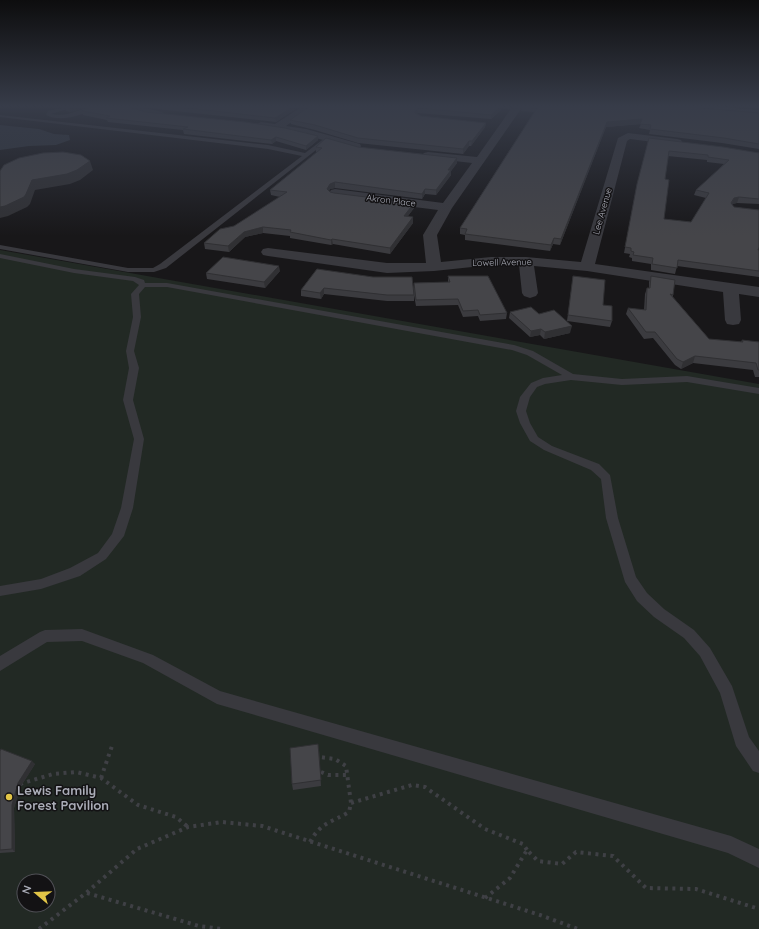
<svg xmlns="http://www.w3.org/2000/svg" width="759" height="929" font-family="Quicksand,sans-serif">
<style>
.green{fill:#222924;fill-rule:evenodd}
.water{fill:#31363e}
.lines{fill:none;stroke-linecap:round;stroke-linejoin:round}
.path{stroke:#3f4045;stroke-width:4;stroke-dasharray:3 4.5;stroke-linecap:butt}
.lane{fill:#39393e;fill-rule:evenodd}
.street{fill:#39393e;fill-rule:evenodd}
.secondary{fill:#47484e;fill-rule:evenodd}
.wall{fill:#3b3b3f;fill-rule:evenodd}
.shaded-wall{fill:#303033}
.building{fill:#454549;stroke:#303033;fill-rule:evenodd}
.poi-dot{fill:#e2c547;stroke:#131214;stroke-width:1.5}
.labels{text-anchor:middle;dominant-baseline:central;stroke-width:3;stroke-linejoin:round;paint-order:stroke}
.far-street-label{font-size:9px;fill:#abadb8;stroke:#131214}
.near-poi-label{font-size:13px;font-weight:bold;fill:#abadb8;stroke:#131214;text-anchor:start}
</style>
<rect width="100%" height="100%" fill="#181719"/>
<path class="green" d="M0 250 759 384V929H0ZM24 881H48V905H24Z"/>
<polygon class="water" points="0,125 39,129 54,134 69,135 70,140 56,145 29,146 0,150"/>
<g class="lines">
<g class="path">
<polyline points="321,772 328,775 347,775"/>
<polyline points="101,778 113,743"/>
<polyline points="20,784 53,774 76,772 101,778 138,805 176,817 188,827"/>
<polyline points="351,803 412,785 425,787 485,829 523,844 527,850"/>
<path d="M310 842C320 823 332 822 349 812L351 803 346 766 335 759 320 757"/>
<polyline points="87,893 199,926 222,929"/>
<polyline points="485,898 510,878 527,850 538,861 562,864 576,852 613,856 646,888 696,889 759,909"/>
<polyline points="39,929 86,893 137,849 188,827 222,822 262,826 540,915 578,929"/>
</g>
<g class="lane">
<path d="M70 106H77L51 114C71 118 82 106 98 106 85 115 60 123 46 115L48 111Z"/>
<polygon points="482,106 498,106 517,109 515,110"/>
<polygon points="0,115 268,145 305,153 325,138 330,139 166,268 154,272 128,272 0,249 0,245 128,268 153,268 160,264 302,156 268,149 0,117"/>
<polygon points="0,254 74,269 135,277 144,280 145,283 167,283 514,345 533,351 573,374 622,379 687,376 759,388 759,394 687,382 622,385 571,380 545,384 537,387 530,397 526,411 530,423 538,437 552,446 599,464 610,475 618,518 636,577 647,593 664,609 694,630 710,648 732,686 749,737 759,751 759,773 753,771 736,746 720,693 700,656 684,638 654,617 637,601 625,582 606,518 601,479 591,470 544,450 530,441 520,423 516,411 520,397 531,383 543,378 562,375 527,355 512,350 167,287 145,287 139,294 141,317 134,351 139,368 133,400 144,439 133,508 124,536 106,559 80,576 41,589 0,596 0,586 41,579 70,568 98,553 112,534 121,508 134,439 123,400 129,368 126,351 133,317 131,294 139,285 133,281 74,273 0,258"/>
<polygon points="82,629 153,655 220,691 731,836 759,849 759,868 728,853 217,704 143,663 82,641 47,642 0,671 0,656 40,632 45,630"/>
</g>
<g class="street">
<polygon points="122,106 137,106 162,112 164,114 159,117 124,108"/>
<polygon points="303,106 314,106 286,126 306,129 360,144 361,146 360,148 356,149 305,135 261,128 256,125 261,122 275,124"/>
<polygon points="513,106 523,106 452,208 437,235 441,262 491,257 526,257 581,262 618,138 628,133 677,139 681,140 682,142 681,144 677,145 630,139 627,141 595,264 759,287 759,297 739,294 741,320 739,324 733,325 727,324 725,320 723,292 587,271 534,266 538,293 536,296 530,298 524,296 522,293 519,265 491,265 434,271 387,273 268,256 263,255 261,252 263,249 268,248 387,263 426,263 423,235 438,210 335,197 331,196 329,193 331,190 335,189 443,203 472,163 428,158 422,155 424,153 428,152 477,157"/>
</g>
<polygon class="secondary" points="673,106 709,106 759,110 759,116 678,109"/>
</g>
<g class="wall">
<polygon points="47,106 64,106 55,108"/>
<polygon points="65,106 125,106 146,112 318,136 318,140 306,150 276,141 272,144 184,134 183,130 108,122 107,120 83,115 82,111 91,106 70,112 66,111"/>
<polygon points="142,106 300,106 276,122 148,108"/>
<polygon points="310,106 501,110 491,119 418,113 417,114 421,116 486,123 485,127 471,146 469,146 463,154 358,143 315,130 291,124 290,120"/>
<polygon points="727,106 759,106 759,108"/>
<polygon points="522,107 759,113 759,149 722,143 649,134 650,130 639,128 641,124 606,127 560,245 553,244 550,251 465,240 465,235 460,234 460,228 534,112 521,111"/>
<path d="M649 138 759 153V204L737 203 732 204 734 207 759 210V248L758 250H759V277L677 266 675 274 651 270V264L632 261V258L629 257 630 254 624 253 636 189ZM668 156 707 160V162L724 164 696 190 694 195 706 198 691 222 664 219 665 179Z"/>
<polygon points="316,147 358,147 457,163 451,171 451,175 436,195 425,194 422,199 335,188 330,189 329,191 330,192 334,193 414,203 414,208 408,216 413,223 390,254 333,244 331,245 290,238 290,236 263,233 245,237 229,252 205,249 204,243 234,226 280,197 271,195 270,190 317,152 316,152"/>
<polygon points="317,269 413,289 414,283 448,282 448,276 507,313 506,319 480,321 478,316 463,317 458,305 416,306 414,295 414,301 387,301 324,294 321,299 301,296 301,290"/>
<polygon points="280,271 265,288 207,279 206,273"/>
<polygon points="573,276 603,305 612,321 610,327 567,321"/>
<polygon points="651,276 673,295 673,297 709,339 741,342 742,340 759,342 759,377 755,377 753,370 693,363 681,369 675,365 653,338 644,339 626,314 628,308 644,310 645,294 647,288 649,288 649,282"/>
<polygon points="510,312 570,333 544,339 540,335 530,337 509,318"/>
<polygon points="319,750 321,786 293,790 292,784"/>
<polygon points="0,751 35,764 21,786 14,808 15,852 0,853"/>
</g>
<g class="shaded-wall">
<polygon points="54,106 64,106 55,108"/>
<polygon points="75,106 93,106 70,112 69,107"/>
<polygon points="294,106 300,106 276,122 275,118"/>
<polygon points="501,106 501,110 491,119 491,115"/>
<polygon points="418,108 418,113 415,115 415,111"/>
<polygon points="642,119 641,124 606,127 560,245 561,239 607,122"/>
<polygon points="486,123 485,127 471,146 472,141"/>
<polygon points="318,136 318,140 306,150 306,146"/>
<polygon points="276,137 276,141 272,144 271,140"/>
<polygon points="469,141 469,146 463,154 463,149"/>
<polygon points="457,158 457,163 451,171 451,175 436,195 436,190 448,170"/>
<polygon points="90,161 93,170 80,180 70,184 35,190 30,204 27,207 8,216 0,218 0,207 32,180"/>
<polygon points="335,182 335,188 330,189 328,194 327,189 330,184"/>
<polygon points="425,189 425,194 422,199 422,194"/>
<polygon points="739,197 737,203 732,204 730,208 734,198"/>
<polygon points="414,203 414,208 404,221 404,216"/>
<polygon points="413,217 413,223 390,254 390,248"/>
<polygon points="263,227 263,233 245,237 229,252 228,246 244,232"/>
<polygon points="554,238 553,244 550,251 551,245"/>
<polygon points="332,239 333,244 331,245 331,240"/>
<polygon points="279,266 280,271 265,288 264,282"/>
<polygon points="324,288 324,294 321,299 320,293"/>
<polygon points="572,326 570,333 544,339 545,332"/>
<polygon points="541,329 540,335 530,337 531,331"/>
<polygon points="695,356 693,363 681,369 683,362"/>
<polygon points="32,761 35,764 21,786 14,808 15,852 12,849 12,805 18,783"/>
</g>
<g class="building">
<polygon points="65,106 75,106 69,107"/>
<polygon points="92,106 125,106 146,112 245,122 285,128 318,136 306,146 276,137 271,140 183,129 188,127 106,118 110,116 82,111"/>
<polygon points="170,106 294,106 275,118"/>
<polygon points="310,106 501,106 491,115 418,108 415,111 415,113 421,116 486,123 472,141 469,141 463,149 358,138 315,125 290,120"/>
<polygon points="522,106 679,106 759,113 759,144 724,138 650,129 651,125 640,124 642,119 607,122 561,239 554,238 551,245 465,234 467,229 460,228 537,108 522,107"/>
<polygon points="326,138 358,147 457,158 448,170 451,170 436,190 425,189 422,194 335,182 330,184 327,189 330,192 334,193 414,203 404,216 413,217 390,248 332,239 331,240 290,232 291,230 263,227 244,232 228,246 204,243 220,229 234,226 287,192 270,190 322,148 316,147"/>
<path d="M649 138 723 147 759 153V199L739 197 734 198 731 203 734 207 759 210V247L758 250H759V271L678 260 677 268 652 264 653 258 633 255 634 252 631 251V248L625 247 637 184ZM669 151 708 155V157L729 160 696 190 709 193 691 222 664 219 669 180 665 179Z"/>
<polygon points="63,152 81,155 90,161 77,170 67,174 32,180 26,194 24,197 5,206 0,207 0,171 4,165 19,158 43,153"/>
<polygon points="223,257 279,266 264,282 206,273"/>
<polygon points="317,269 373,277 412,277 414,295 387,295 324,288 320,293 301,290"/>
<polygon points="448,276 488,276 507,313 480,315 478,310 463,311 458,299 416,300 414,283 450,282"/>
<polygon points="573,276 605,280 603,305 612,306 612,321 568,315"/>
<polygon points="651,276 675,280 673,295 670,294 709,339 743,342 742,340 759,342 759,370 758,370 756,363 695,356 683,362 677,359 655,332 646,332 628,308 646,310 647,288 650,288"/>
<polygon points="531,307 539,314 554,310 572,326 545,332 541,329 531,331 510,312"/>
<polygon points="318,744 321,780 292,784 290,748"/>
<polygon points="1,749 32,761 18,783 12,805 12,849 0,850 0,751"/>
</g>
<linearGradient id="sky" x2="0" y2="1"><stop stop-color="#0d0d0e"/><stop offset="0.45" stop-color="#373c49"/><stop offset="1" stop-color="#373c49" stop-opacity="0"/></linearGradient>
<rect width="759" height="236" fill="url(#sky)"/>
<circle class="poi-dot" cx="9" cy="797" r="4"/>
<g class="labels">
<g class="far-street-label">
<text transform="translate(391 200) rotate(7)">Akron Place</text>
<text transform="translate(602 211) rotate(-74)">Lee Avenue</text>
<text transform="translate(502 262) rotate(-1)">Lowell Avenue</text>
</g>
<g class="near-poi-label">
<text x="17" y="790">Lewis Family<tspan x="17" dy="15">Forest Pavilion</tspan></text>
</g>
</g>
<g transform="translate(36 893) rotate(289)"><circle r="19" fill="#131214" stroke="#505056"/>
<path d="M0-3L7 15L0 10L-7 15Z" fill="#e2c547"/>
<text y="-6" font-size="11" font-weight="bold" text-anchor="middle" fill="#abadb8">N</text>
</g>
</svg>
